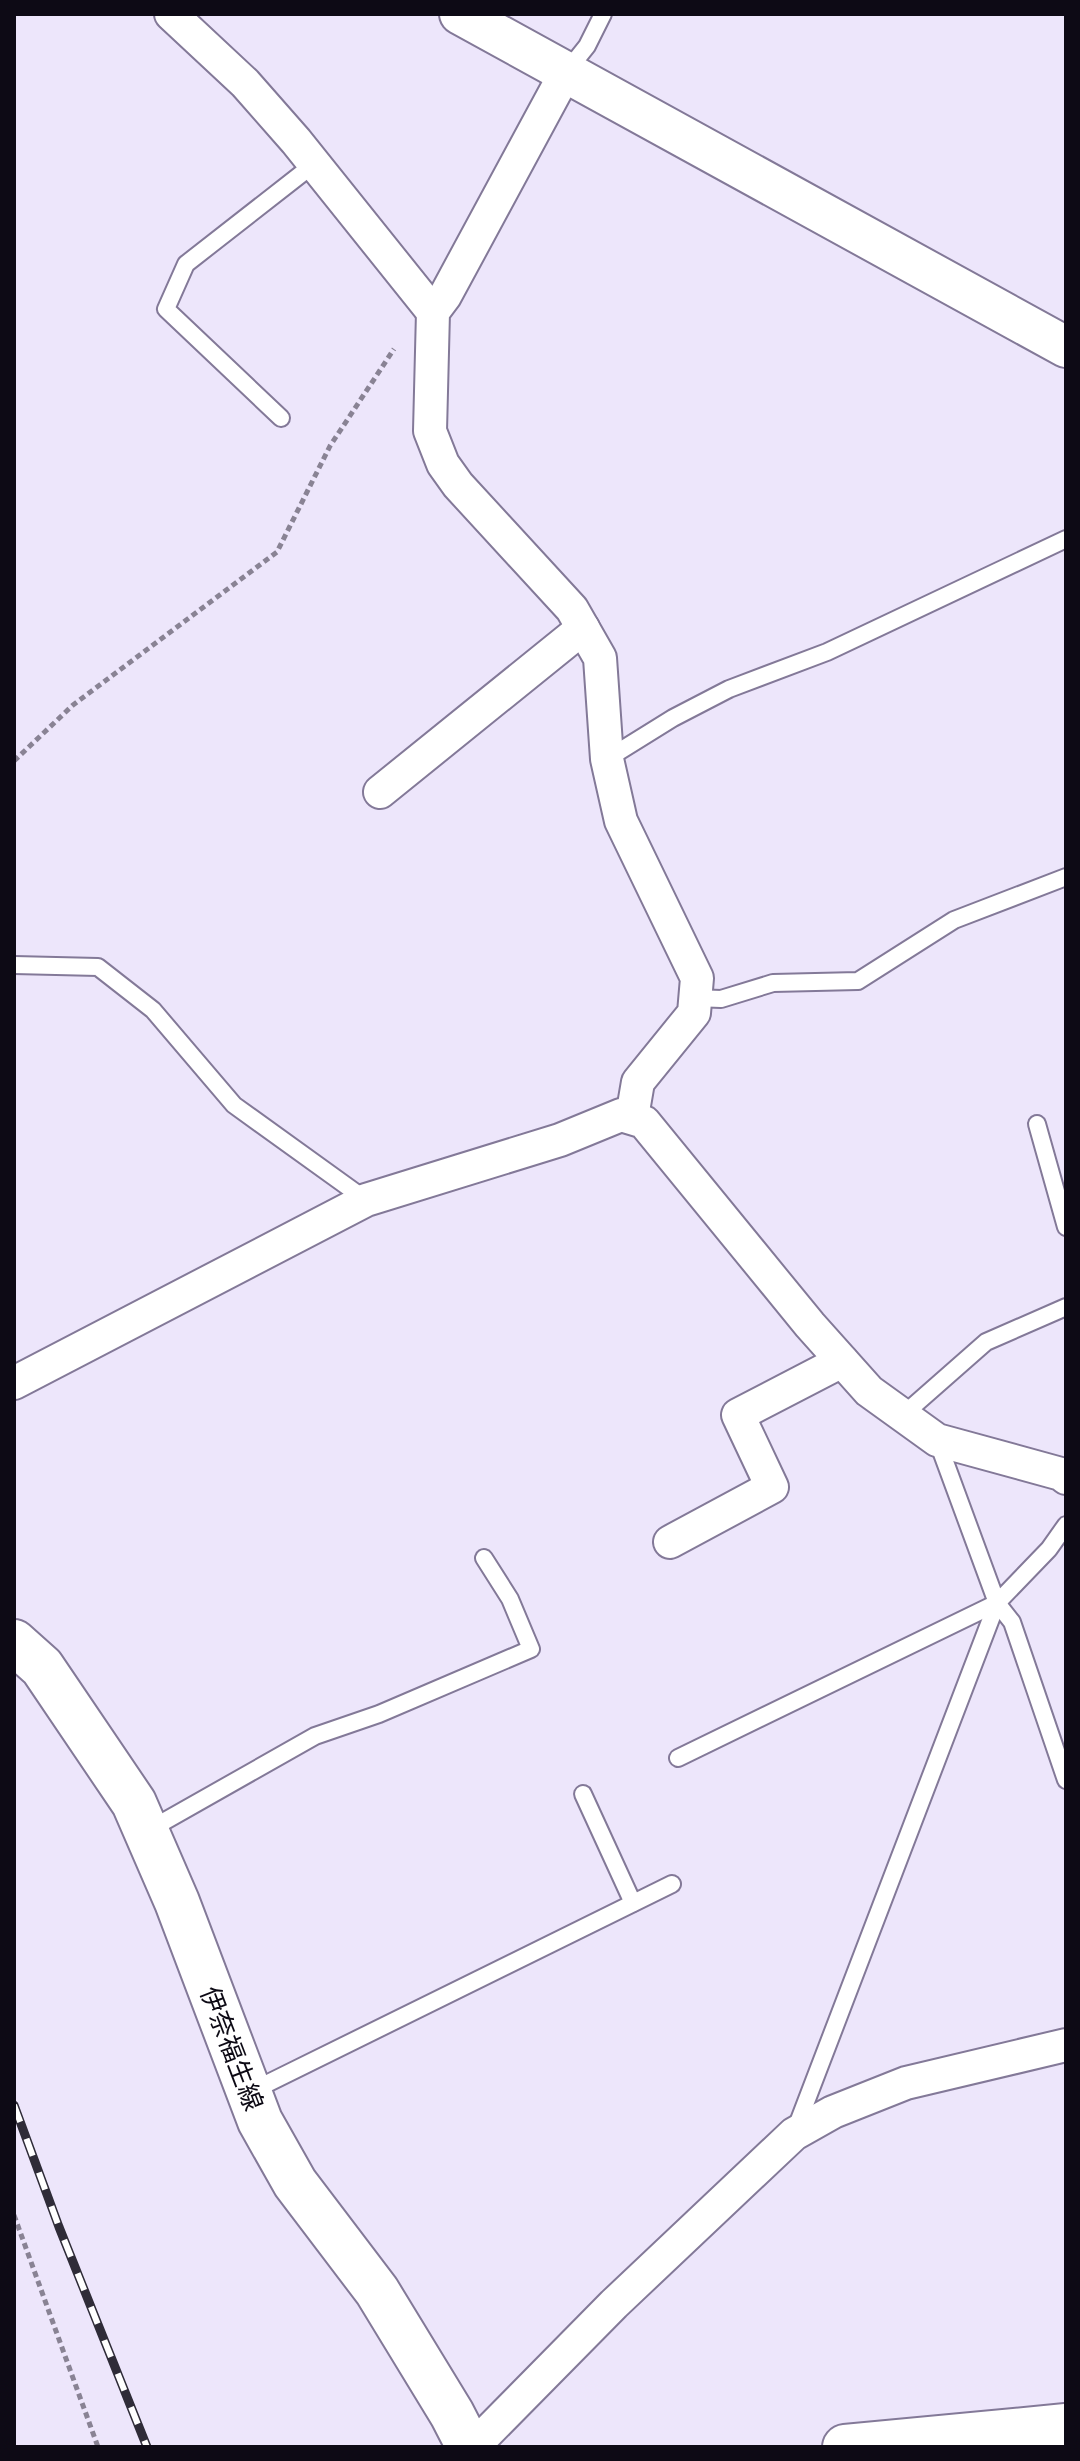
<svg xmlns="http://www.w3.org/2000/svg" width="1080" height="2461" font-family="Barlow,'Noto Sans JP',sans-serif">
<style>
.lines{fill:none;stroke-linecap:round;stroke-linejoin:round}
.service-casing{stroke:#837998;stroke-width:20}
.minor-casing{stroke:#837998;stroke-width:36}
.tertiary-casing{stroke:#837998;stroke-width:44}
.secondary-casing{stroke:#837998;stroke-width:48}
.path{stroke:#898394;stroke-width:5;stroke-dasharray:6 4;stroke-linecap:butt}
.service{stroke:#fff;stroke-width:16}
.minor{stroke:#fff;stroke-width:32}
.tertiary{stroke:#fff;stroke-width:40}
.secondary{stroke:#fff;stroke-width:44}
.rail-casing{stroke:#2f2c38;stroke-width:9}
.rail{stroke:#fff;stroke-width:6;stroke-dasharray:18;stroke-linecap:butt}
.labels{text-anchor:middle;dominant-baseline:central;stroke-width:6;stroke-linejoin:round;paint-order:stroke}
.street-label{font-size:26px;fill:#0d0a15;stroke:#fff}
</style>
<rect width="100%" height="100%" fill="#ede6fb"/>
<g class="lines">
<g class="service-casing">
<g id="service">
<polyline points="567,71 587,46 603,14"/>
<polyline points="281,418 166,309 186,264 314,164"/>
<polyline points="607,759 673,718 729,689 827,652 1066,539"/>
<polyline points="14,965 98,967 153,1010 234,1105 366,1200"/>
<polyline points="695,998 721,999 773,983 858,981 954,920 1066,877"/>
<polyline points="1037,1124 1066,1227"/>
<polyline points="903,1415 986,1342 1066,1307"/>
<polyline points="937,1440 997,1603 1012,1622 1066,1780"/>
<polyline points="678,1758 997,1603 1049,1549 1066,1525"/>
<polyline points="583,1794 633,1903"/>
<polyline points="149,1830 315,1736 379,1714 531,1649 510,1599 484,1558"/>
<polyline points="250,2092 672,1884"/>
<polyline points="796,2128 997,1603"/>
</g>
</g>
<g class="minor-casing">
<g id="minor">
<polyline points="171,14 245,83 296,141 433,312"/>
<polyline points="566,72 445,296 433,312 430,431 443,464 458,485 572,609 600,658 607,759 621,821 697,978 694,1013 638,1082 632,1117"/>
<polyline points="380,792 583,628"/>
<polyline points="14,1383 366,1200 560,1140 621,1115 644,1122 810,1325 869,1391 937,1440 1061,1474 1066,1478"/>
<polyline points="670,1542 772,1487 738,1415 842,1361"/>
<polyline points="473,2447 614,2304 794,2134 833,2112 906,2083 1066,2045"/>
</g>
</g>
<g class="tertiary-casing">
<polyline id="tertiary" points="460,14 1066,347"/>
</g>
<g class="secondary-casing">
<g id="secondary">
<polyline points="14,1642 42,1667 134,1803 177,1902 260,2121 295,2183 377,2291 452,2414 469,2447"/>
<polyline points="845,2447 1066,2426"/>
</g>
</g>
<g class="path">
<polyline points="14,761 73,705 277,552 330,446 394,349"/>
<polyline points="14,2215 98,2447"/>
</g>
<use href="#service" class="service"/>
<use href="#minor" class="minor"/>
<use href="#tertiary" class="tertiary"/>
<use href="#secondary" class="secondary"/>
<g class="rail-casing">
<polyline id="rail" points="14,2105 59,2227 147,2447"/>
</g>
<use href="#rail" class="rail"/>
</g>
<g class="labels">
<g class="street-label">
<text transform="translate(233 2048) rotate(69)">伊奈福生線</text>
</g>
</g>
<rect width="1080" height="2461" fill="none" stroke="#0d0a15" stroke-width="32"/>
</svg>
